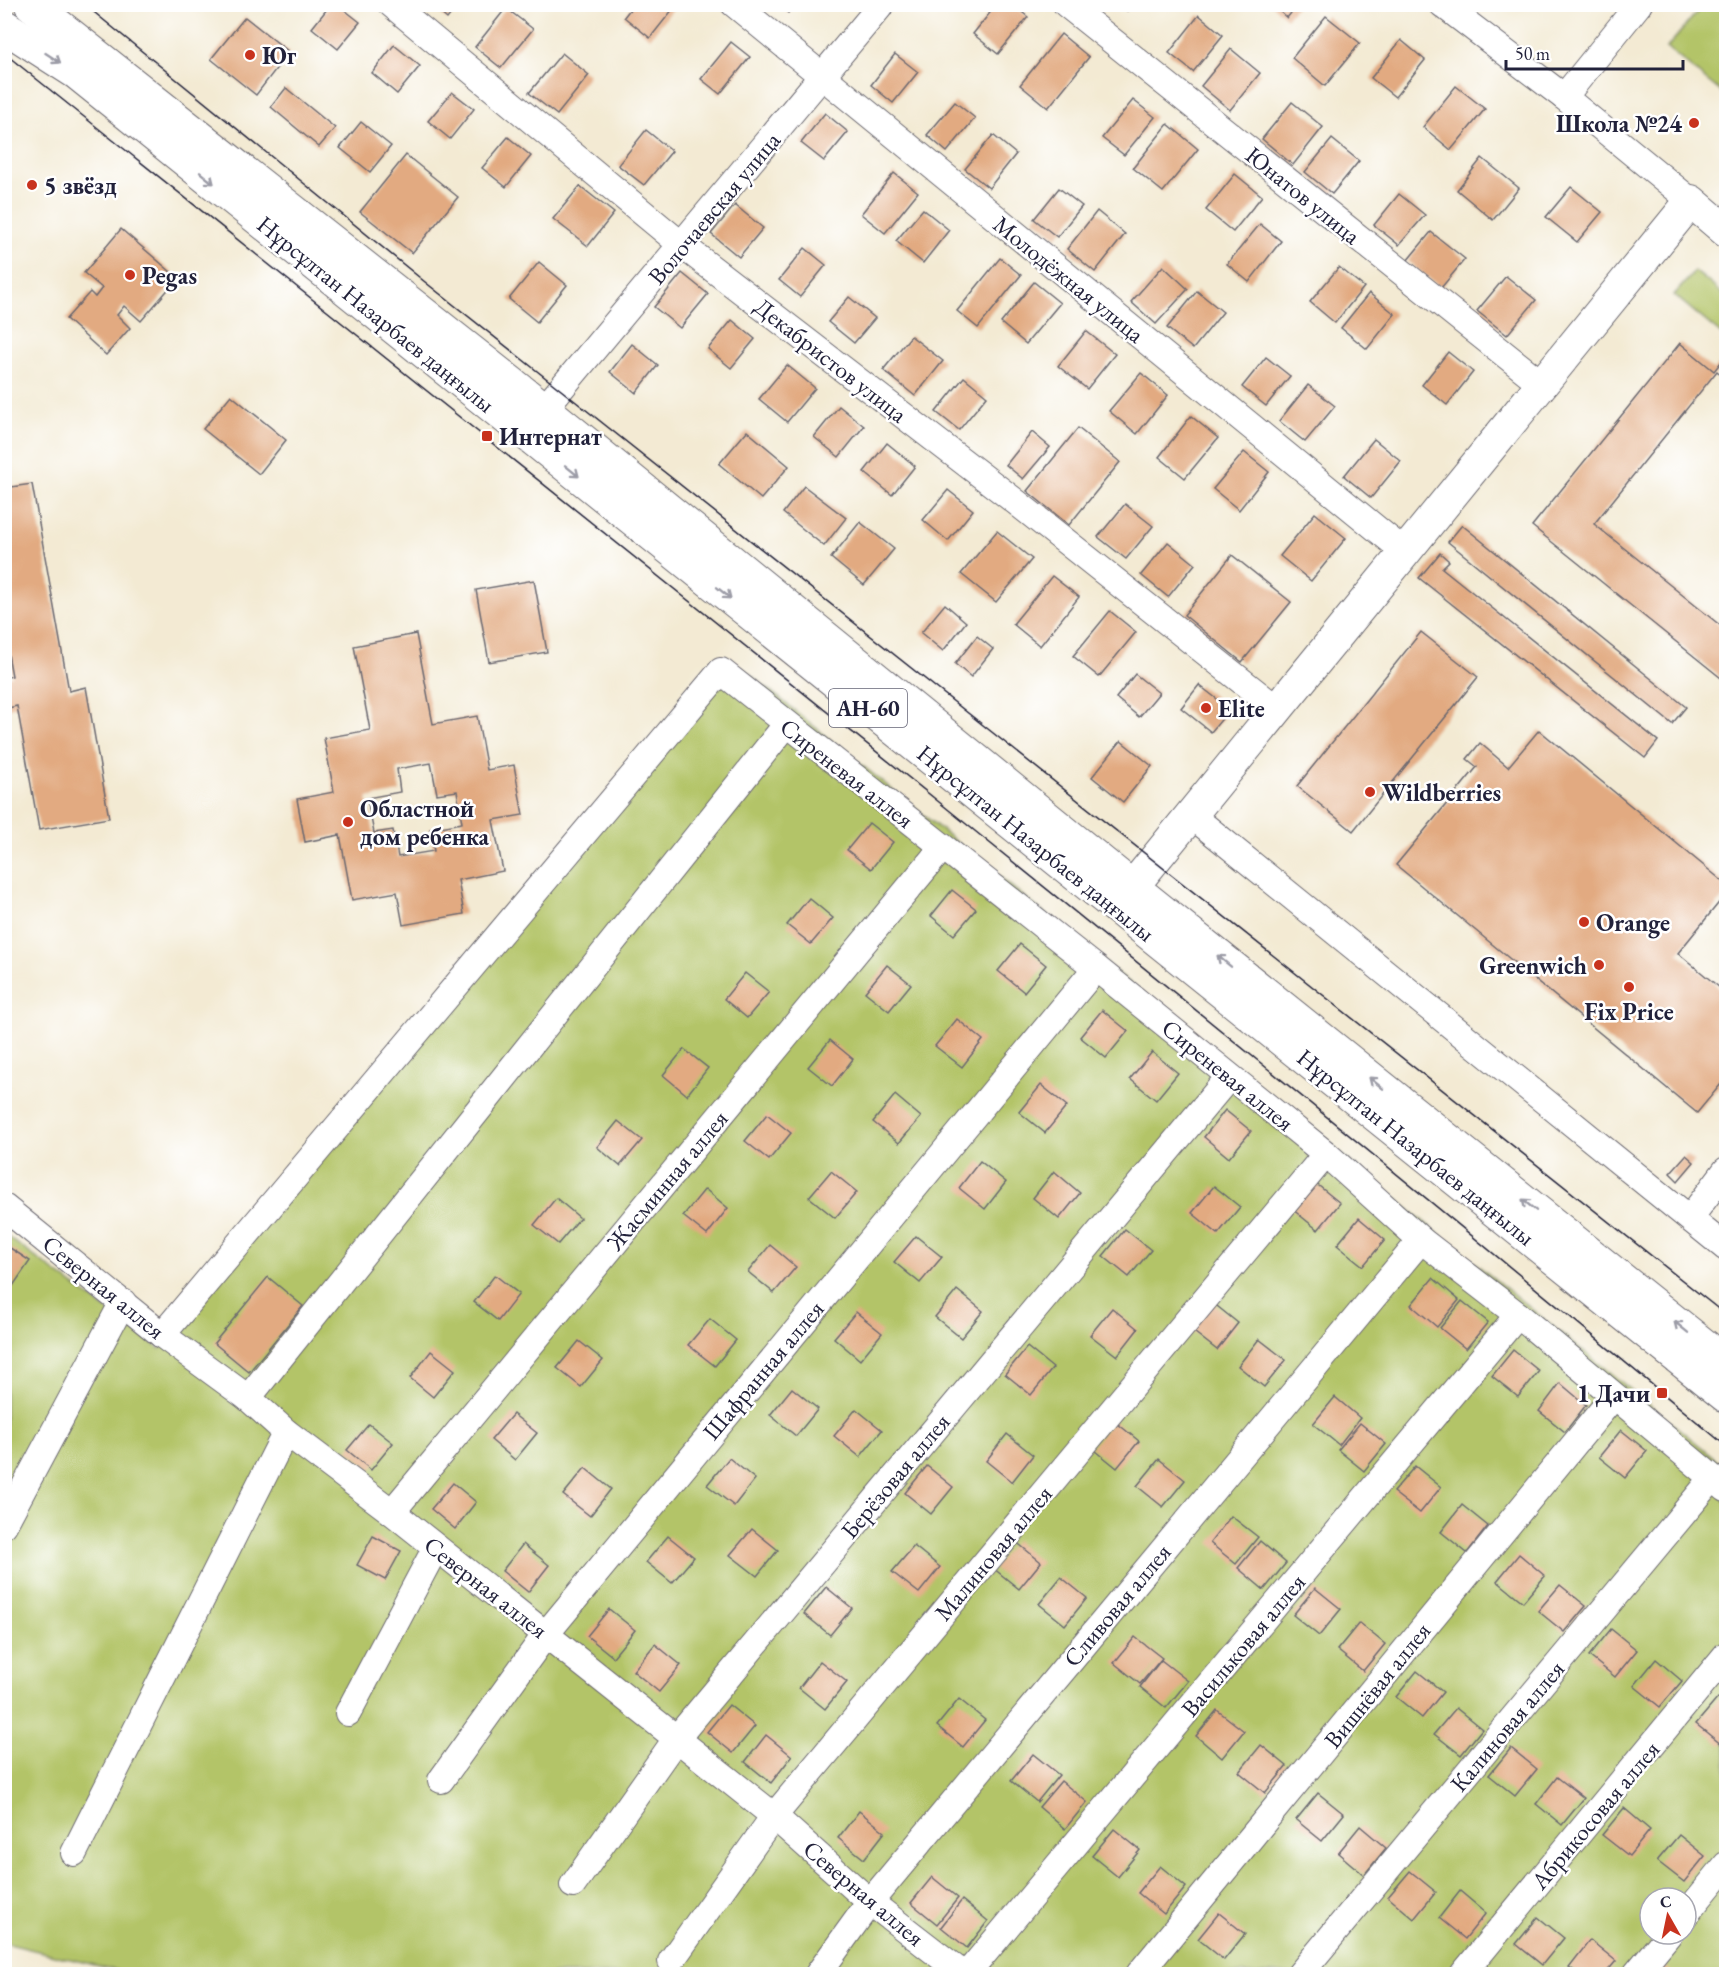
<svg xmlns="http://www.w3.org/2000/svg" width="1731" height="1979" font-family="'EB Garamond',serif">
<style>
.green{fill:#b3c468;stroke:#6a7352;stroke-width:1.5;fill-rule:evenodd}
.building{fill:#e2aa81;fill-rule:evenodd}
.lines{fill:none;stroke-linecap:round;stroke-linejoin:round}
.minor-casing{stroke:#6b6870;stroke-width:28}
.tertiary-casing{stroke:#6b6870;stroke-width:34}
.primary-casing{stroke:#6b6870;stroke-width:35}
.minor{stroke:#fff;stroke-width:26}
.tertiary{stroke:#fff;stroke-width:32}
.primary{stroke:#fff;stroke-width:33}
.tram{stroke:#22223b;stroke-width:1.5}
.oneway{stroke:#9c9ca7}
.poi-dot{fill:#c8321e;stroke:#fff;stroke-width:2}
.labels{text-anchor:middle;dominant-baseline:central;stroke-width:5;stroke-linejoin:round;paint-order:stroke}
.shield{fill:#fff;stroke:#646476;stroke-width:1.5}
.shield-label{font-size:22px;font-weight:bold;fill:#22223b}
.poi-label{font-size:24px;font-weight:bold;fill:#22223b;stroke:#fff;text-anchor:start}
.street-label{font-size:24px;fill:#22223b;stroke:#fff}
</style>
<rect width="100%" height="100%" fill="#fff"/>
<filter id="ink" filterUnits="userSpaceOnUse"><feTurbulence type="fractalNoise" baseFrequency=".0167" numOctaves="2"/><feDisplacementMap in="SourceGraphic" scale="12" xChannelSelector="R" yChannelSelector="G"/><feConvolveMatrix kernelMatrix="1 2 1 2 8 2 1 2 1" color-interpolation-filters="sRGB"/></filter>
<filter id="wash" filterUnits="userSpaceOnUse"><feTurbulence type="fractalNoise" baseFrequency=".008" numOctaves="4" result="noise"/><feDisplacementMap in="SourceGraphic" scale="24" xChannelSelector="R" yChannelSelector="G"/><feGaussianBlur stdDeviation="1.35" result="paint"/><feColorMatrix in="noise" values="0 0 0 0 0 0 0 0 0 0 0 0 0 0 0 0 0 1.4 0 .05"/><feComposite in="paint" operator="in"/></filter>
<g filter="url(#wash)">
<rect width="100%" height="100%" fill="#f3ead3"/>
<g class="green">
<polygon points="1703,5 1726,5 1726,96 1667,48"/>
<polygon points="1695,271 1726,297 1726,328 1721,334 1674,295"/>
<path d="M736 663 1726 1467V1974H131L5 1943V1235L160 1349ZM1650 1898H1686V1934H1650Z"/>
</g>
<g id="blocks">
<g class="building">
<polygon points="331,4 337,4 360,22 338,49 312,28"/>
<polygon points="430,4 459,4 447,19"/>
<polygon points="634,4 677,4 650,38 624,17"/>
<polygon points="777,4 794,4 788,13"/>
<polygon points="997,4 1012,4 1028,17 998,54 973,34"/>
<polygon points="1119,4 1132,4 1127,11"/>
<polygon points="1271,4 1298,4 1287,18"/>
<polygon points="506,8 533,29 501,68 475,47"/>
<polygon points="1199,15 1223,35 1193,72 1169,53"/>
<polygon points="1326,16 1360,43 1325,86 1292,58"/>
<polygon points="245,17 289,52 256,95 211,59"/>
<polygon points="1061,34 1089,57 1048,108 1020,85"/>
<polygon points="1401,40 1425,60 1395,97 1371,78"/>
<polygon points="731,42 750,57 720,94 701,79"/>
<polygon points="394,45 420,66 397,94 372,73"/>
<polygon points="1231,49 1260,73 1230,110 1201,86"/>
<polygon points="562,53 589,75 557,115 529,93"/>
<polygon points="895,54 918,72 893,103 871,85"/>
<polygon points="1456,86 1485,109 1451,150 1423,127"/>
<polygon points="286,88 335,128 319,147 271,107"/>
<polygon points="452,92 474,109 450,139 428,121"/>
<polygon points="1133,100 1155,117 1124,155 1102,138"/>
<polygon points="955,102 975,118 947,152 927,135"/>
<polygon points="1292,102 1323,127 1293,165 1262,139"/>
<polygon points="825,113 848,132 824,161 801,143"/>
<polygon points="361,122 391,146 370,172 340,148"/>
<polygon points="1168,124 1198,149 1163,192 1133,168"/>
<polygon points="646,130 672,151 644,185 618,165"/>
<polygon points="993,135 1016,154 989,188 965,169"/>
<polygon points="508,137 531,156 506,187 482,168"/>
<polygon points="1332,139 1359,161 1332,194 1305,172"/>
<polygon points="406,155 458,197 412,253 360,212"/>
<polygon points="1482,158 1519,188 1493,220 1457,190"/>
<polygon points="894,173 918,192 885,233 861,214"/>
<polygon points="1235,174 1262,196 1233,232 1206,210"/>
<polygon points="580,186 614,213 588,246 553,219"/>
<polygon points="1571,187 1602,212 1577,242 1546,217"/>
<polygon points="1059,188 1082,206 1057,237 1034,219"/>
<polygon points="1399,194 1425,215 1399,245 1374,225"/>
<polygon points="735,205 763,228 739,257 711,234"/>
<polygon points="923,209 949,230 923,263 896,241"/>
<polygon points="1097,211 1125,234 1095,272 1067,249"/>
<polygon points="1260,224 1281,241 1249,282 1227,264"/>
<polygon points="121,229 178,278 141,321 124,306 117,315 130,328 106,355 66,319 90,292 95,297 102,288 84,273"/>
<polygon points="1431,232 1465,259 1441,288 1407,261"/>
<polygon points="805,248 826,265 800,297 779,280"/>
<polygon points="1000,258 1021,275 978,328 957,311"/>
<polygon points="539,262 567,285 537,322 509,299"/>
<polygon points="1163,266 1188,289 1156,324 1131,302"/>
<polygon points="1339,267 1364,287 1335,323 1310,302"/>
<polygon points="682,273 708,294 680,328 654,307"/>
<polygon points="1506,276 1536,300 1507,335 1477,311"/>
<polygon points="1034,282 1060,303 1026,344 1001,323"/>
<polygon points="1197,291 1223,312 1193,349 1167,328"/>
<polygon points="1369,293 1395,314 1367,349 1341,328"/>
<polygon points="849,297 875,318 854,343 828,322"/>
<polygon points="732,320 755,339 731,368 708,349"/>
<polygon points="1086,331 1115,354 1087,389 1058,366"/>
<polygon points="911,336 943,361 915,396 883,370"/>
<polygon points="1680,343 1714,371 1726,356 1726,379 1717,371 1594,524 1726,630 1726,682 1532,526"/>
<polygon points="632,344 658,365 636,393 610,372"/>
<polygon points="1448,352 1473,372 1447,405 1422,385"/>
<polygon points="1266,357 1290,376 1266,406 1242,387"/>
<polygon points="787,365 815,388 787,422 759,399"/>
<polygon points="1141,373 1168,395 1137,434 1109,411"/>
<polygon points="964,377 987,396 959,430 936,412"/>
<polygon points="1308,385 1335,406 1305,442 1279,421"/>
<polygon points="231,395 286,440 259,474 203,429"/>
<polygon points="839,406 864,426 839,457 814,437"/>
<polygon points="1191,416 1218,438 1185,478 1159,457"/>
<polygon points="1078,428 1120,462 1069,525 1027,491"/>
<polygon points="747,431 789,466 761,499 719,464"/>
<polygon points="1032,432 1050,447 1023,479 1006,465"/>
<polygon points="1374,439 1401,461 1371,498 1344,476"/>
<polygon points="887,443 915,466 892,495 864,472"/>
<polygon points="1244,452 1269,472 1239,510 1213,489"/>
<polygon points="32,484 69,691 86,687 109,818 39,830 17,706 4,709 4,678 12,676 4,632 4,488"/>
<polygon points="804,486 846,518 824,546 783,513"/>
<polygon points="948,490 973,510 948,541 923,520"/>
<polygon points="1125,504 1153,526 1126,559 1098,537"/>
<polygon points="1315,513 1346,538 1311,581 1280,556"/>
<polygon points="860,522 894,549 864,585 831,558"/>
<polygon points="1462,525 1686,707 1672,724 1448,542"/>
<polygon points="997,531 1032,559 996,602 961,574"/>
<polygon points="1168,542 1195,564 1168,597 1141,575"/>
<polygon points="1440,553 1449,561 1442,568 1658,741 1645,758 1419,578"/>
<polygon points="1232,555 1291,602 1242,662 1184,615"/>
<polygon points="1052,576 1079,597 1040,646 1013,624"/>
<polygon points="534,580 547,652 489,662 476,590"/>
<polygon points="945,604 966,622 943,651 921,633"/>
<polygon points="1110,611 1136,632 1099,677 1073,656"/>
<polygon points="1421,632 1478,677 1353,831 1297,786"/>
<path d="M416 634 433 724 477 716 487 770 514 765 523 815 493 820 503 871 458 880 464 914 403 925 397 892 352 900 340 835 305 842 297 799 334 792 324 738 370 730 354 646ZM431 763 437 794 457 791 462 823 430 829 434 851 398 857 393 830 374 833 367 798 400 792 397 769Z"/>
<polygon points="977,636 993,649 971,677 955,664"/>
<polygon points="1135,674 1159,693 1139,717 1116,698"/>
<polygon points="1199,685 1230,709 1211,732 1181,708"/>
<polygon points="1539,730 1726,884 1726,894 1678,953 1726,993 1726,1078 1697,1113 1396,865 1477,767 1467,759 1480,743 1508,767"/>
<polygon points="1121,741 1152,766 1123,802 1092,777"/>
<polygon points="869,823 893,842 871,869 847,850"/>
<polygon points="952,890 976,909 954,935 931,916"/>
<polygon points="809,898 833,918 811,944 787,925"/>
<polygon points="1020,944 1046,965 1024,992 998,971"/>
<polygon points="887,965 911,984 889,1011 865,992"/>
<polygon points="745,973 769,992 747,1018 724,999"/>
<polygon points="1102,1010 1128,1031 1106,1058 1080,1037"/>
<polygon points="957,1019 983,1040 962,1067 935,1046"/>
<polygon points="830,1040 853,1059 832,1086 808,1067"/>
<polygon points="684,1049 708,1068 687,1095 663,1075"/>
<polygon points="1152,1052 1178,1073 1156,1100 1130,1079"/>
<polygon points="1041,1085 1067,1106 1045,1133 1019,1112"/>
<polygon points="895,1095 921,1117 899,1143 873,1122"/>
<polygon points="1225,1110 1251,1131 1229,1158 1204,1137"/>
<polygon points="767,1114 791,1133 769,1160 745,1141"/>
<polygon points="618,1121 642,1140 620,1166 597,1147"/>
<polygon points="1686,1155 1694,1162 1678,1181 1670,1173"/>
<polygon points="980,1161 1006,1182 985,1209 959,1188"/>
<polygon points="831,1171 857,1192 835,1218 809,1197"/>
<polygon points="1054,1171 1080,1193 1059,1219 1033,1198"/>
<polygon points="1314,1182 1340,1203 1318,1230 1292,1209"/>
<polygon points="1214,1186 1240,1207 1218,1234 1192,1213"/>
<polygon points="705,1189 728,1208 707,1235 683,1216"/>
<polygon points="556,1198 580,1218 558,1244 534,1225"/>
<polygon points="1359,1218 1385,1240 1363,1266 1337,1245"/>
<polygon points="1125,1229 1151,1250 1129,1277 1103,1256"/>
<polygon points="916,1236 942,1257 920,1283 894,1262"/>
<polygon points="4,1244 30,1261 4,1299"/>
<polygon points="770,1245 796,1267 774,1293 748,1272"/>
<polygon points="495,1275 519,1294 498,1321 474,1302"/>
<polygon points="268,1277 303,1306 249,1372 214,1343"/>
<polygon points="1433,1278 1459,1300 1437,1327 1411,1305"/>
<polygon points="957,1290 983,1311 961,1338 935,1317"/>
<polygon points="1462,1301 1488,1322 1466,1349 1440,1328"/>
<polygon points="1212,1302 1238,1323 1217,1350 1190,1329"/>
<polygon points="1112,1308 1138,1329 1117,1356 1090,1335"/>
<polygon points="856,1312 882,1333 860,1360 834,1338"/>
<polygon points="710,1319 736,1340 715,1366 688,1345"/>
<polygon points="1259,1339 1286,1360 1264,1387 1238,1366"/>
<polygon points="579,1341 603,1360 581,1387 557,1368"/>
<polygon points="1027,1347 1053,1368 1031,1395 1005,1374"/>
<polygon points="1513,1350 1539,1371 1518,1397 1492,1376"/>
<polygon points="431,1351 455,1370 433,1397 410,1378"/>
<polygon points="1560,1383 1586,1405 1565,1432 1539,1411"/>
<polygon points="792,1388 818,1409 796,1436 770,1415"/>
<polygon points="1335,1397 1360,1418 1339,1445 1313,1424"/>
<polygon points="856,1409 882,1430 860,1457 834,1436"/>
<polygon points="513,1414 537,1433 515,1460 491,1440"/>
<polygon points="1113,1420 1139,1441 1117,1468 1091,1447"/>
<polygon points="1360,1423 1386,1444 1364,1471 1338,1450"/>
<polygon points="369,1424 393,1443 371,1470 347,1450"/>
<polygon points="1621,1430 1647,1451 1625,1478 1599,1457"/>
<polygon points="1007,1434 1033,1455 1012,1482 986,1461"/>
<polygon points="729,1458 755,1479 734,1506 707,1485"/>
<polygon points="1159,1459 1185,1480 1163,1507 1137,1486"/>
<polygon points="927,1466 953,1487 931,1514 905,1493"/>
<polygon points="1415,1466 1441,1487 1420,1513 1393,1492"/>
<polygon points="585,1468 611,1489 590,1516 563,1495"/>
<polygon points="453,1483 476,1502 455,1529 431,1509"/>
<polygon points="1462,1505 1488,1526 1467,1553 1441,1532"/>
<polygon points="1231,1516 1258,1537 1236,1564 1210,1543"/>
<polygon points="752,1529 778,1550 757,1576 730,1555"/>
<polygon points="373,1536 401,1551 385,1580 357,1565"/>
<polygon points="668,1536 694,1557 672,1583 646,1562"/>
<polygon points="1015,1541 1041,1562 1019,1589 993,1568"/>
<polygon points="1260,1541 1286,1563 1264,1590 1238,1568"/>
<polygon points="523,1544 549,1565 528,1592 502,1571"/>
<polygon points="914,1546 940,1567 919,1593 892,1572"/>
<polygon points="1519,1554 1545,1576 1523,1602 1497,1581"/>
<polygon points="1061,1577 1087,1598 1065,1625 1039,1604"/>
<polygon points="1560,1585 1586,1606 1564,1632 1538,1611"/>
<polygon points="826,1587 852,1608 830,1635 804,1614"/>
<polygon points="1315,1588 1341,1609 1319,1636 1293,1615"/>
<polygon points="609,1609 635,1630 613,1657 587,1636"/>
<polygon points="1359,1623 1385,1644 1363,1671 1337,1650"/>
<polygon points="1611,1629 1637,1650 1615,1677 1589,1656"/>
<polygon points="1135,1637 1162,1658 1140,1684 1114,1663"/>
<polygon points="655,1644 681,1665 659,1692 633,1671"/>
<polygon points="1656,1659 1682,1681 1660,1707 1634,1686"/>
<polygon points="1161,1660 1188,1681 1166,1708 1140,1687"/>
<polygon points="820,1661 847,1682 825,1709 799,1688"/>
<polygon points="1417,1671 1443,1692 1422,1718 1396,1697"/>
<polygon points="1718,1698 1726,1705 1726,1740 1722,1745 1696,1724"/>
<polygon points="959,1699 985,1720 963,1747 937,1726"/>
<polygon points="729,1705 755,1726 733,1753 707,1732"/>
<polygon points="1456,1708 1482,1729 1461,1755 1434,1734"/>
<polygon points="1217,1710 1244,1731 1222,1758 1196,1736"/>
<polygon points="766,1735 792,1756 771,1783 745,1762"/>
<polygon points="1261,1745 1287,1766 1265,1793 1239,1772"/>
<polygon points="1511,1748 1537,1769 1515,1796 1489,1775"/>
<polygon points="1033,1754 1059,1775 1037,1802 1011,1781"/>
<polygon points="1557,1777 1584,1798 1562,1825 1536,1804"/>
<polygon points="1061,1781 1087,1802 1065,1829 1039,1807"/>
<polygon points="1318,1793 1344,1814 1322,1841 1296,1820"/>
<polygon points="1624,1808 1650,1830 1629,1856 1602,1835"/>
<polygon points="859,1811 885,1832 864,1859 838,1838"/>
<polygon points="1360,1826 1386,1848 1364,1875 1338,1853"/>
<polygon points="1114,1829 1140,1850 1118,1877 1092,1856"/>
<polygon points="1679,1835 1705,1856 1684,1882 1657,1861"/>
<polygon points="1160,1866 1186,1887 1164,1914 1138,1893"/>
<polygon points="1410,1871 1436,1892 1414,1919 1388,1897"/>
<polygon points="932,1877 958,1898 937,1924 911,1903"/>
<polygon points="1460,1891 1486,1913 1465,1939 1439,1918"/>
<polygon points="962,1900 988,1921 967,1948 941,1927"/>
<polygon points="1219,1913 1245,1934 1224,1960 1198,1939"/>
<polygon points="1538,1917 1564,1938 1542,1965 1516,1944"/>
<polygon points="1590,1940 1616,1961 1605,1974 1579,1974 1569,1967"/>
<polygon points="1664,1966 1674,1974 1657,1974"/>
</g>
</g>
</g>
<g filter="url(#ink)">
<use href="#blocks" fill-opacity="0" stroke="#6b6870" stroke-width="1.5"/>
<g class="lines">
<g class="minor-casing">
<g id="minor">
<polyline points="391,4 683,246 1016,502 1277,709"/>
<polyline points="734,4 1405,552"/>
<polyline points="1066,4 1542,384"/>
<polyline points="1442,4 1564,97 1691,201"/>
<polyline points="1564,97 1639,4"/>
<polyline points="544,409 882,4"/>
<polyline points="1191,815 1726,1248"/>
<polyline points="4,1207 162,1335 248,1398 286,1432 392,1512 774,1816 870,1902 963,1974"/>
<polyline points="1690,1218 1726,1170"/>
<polyline points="162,1335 721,671 1096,968 1326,1154 1421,1240 1518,1315 1726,1489"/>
<polyline points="248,1398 786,725"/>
<polyline points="392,1512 942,848"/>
<polyline points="4,1525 123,1302"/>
<polyline points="348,1713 435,1549"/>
<polyline points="441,1780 546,1634 1096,968"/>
<polyline points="74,1853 286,1432"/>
<polyline points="573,1885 676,1739 1229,1077"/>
<polyline points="1686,1914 1726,1865"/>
<polyline points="671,1961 774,1816 1326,1154"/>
<polyline points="818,1974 870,1902 1421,1240"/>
<polyline points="967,1974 1518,1315"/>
<polyline points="1139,1974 1614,1396"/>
<polyline points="1300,1974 1713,1478"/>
<polyline points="1463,1974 1726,1655"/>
<polyline points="1636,1974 1669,1934"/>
</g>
</g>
<g class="tertiary-casing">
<polyline id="tertiary" points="1116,907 1691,201 1726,231"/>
</g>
<g class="primary-casing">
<g id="primary">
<polyline points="31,4 544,409 1132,887 1726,1363"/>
<polyline points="4,26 77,73 1726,1396"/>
</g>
</g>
<use href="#minor" class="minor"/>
<use href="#tertiary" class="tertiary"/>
<use href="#primary" class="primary"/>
<g class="tram">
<polyline points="84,4 425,282 1726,1315"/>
<path d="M4 53C581 514 1159 974 1726 1446"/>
</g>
</g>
<defs><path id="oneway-shaft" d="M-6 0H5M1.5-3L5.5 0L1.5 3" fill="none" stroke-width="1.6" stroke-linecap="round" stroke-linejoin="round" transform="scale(1.5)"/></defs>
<g class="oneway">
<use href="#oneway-shaft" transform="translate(53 58) rotate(33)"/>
<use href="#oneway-shaft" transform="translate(207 178) rotate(39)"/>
<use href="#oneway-shaft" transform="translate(572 471) rotate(39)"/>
<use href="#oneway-shaft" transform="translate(724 593) rotate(39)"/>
<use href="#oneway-shaft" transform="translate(1224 961) rotate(-141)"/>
<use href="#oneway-shaft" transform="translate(1376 1083) rotate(-141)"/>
<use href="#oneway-shaft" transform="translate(1529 1205) rotate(-141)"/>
<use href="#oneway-shaft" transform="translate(1681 1327) rotate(-141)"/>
</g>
</g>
<g class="poi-dot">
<circle cx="250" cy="55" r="6"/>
<circle cx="1694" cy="123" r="6"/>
<circle cx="32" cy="185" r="6"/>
<circle cx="130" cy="275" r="6"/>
<rect x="481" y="430" width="12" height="12" rx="3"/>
<circle cx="1206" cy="708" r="6"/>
<circle cx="1370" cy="792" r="6"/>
<circle cx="348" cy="822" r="6"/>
<circle cx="1584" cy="922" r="6"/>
<circle cx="1599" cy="965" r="6"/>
<circle cx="1629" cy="987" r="6"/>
<rect x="1656" y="1387" width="12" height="12" rx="3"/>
</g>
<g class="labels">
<rect class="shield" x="829" y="689" width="78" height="38" rx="4.5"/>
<g class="shield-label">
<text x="868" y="708">АН-60</text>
</g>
<g class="poi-label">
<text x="262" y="55">Юг</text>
<text x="1682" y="123" text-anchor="end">Школа №24</text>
<text x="44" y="185">5 звёзд</text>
<text x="142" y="275">Pegas</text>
<text x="499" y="436">Интернат</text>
<text x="1218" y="708">Elite</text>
<text x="1382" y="792">Wildberries</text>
<text x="360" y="808">Областной<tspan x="360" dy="28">дом ребенка</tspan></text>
<text x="1596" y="922">Orange</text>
<text x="1587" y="965" text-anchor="end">Greenwich</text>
<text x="1629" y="1011" text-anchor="middle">Fix Price</text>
<text x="1650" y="1393" text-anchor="end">1 Дачи</text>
</g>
<g class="street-label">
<text transform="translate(1303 195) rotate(39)">Юнатов улица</text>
<text transform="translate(714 208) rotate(-50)">Волочаевская улица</text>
<text transform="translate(1069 279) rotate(39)">Молодёжная улица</text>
<text transform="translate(376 314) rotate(39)">Нұрсұлтан Назарбаев даңғылы</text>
<text transform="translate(831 360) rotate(38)">Декабристов улица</text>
<text transform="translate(847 773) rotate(38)">Сиреневая аллея</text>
<text transform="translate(1036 843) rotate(39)">Нұрсұлтан Назарбаев даңғылы</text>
<text transform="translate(1228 1075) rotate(39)">Сиреневая аллея</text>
<text transform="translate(1416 1147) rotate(39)">Нұрсұлтан Назарбаев даңғылы</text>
<text transform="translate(667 1180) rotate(-50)">Жасминная аллея</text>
<text transform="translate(104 1287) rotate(39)">Северная аллея</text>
<text transform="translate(763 1370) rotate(-50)">Шафранная аллея</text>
<text transform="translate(895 1476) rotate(-50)">Берёзовая аллея</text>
<text transform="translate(993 1553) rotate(-50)">Малиновая аллея</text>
<text transform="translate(486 1587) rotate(38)">Северная аллея</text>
<text transform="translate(1117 1605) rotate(-50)">Сливовая аллея</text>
<text transform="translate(1243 1645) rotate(-50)">Васильковая аллея</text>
<text transform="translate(1377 1685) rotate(-51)">Вишнёвая аллея</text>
<text transform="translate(1507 1726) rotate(-50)">Калиновая аллея</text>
<text transform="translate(1595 1815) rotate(-50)">Абрикосовая аллея</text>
<text transform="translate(864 1893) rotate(40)">Северная аллея</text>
</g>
</g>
<rect width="1731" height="1979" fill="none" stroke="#fff" stroke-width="24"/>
<g transform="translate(1668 1916) rotate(351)"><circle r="28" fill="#ffffff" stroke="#a7a7b1" stroke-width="1.5"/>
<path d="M0-4.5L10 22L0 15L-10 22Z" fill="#c8321e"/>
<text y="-9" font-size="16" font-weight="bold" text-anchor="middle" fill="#22223b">С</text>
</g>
<path d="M1506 60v9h177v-9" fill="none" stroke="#22223b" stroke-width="3"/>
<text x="1515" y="60" font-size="18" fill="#22223b" stroke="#ffffff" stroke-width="4.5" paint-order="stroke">50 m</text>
</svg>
